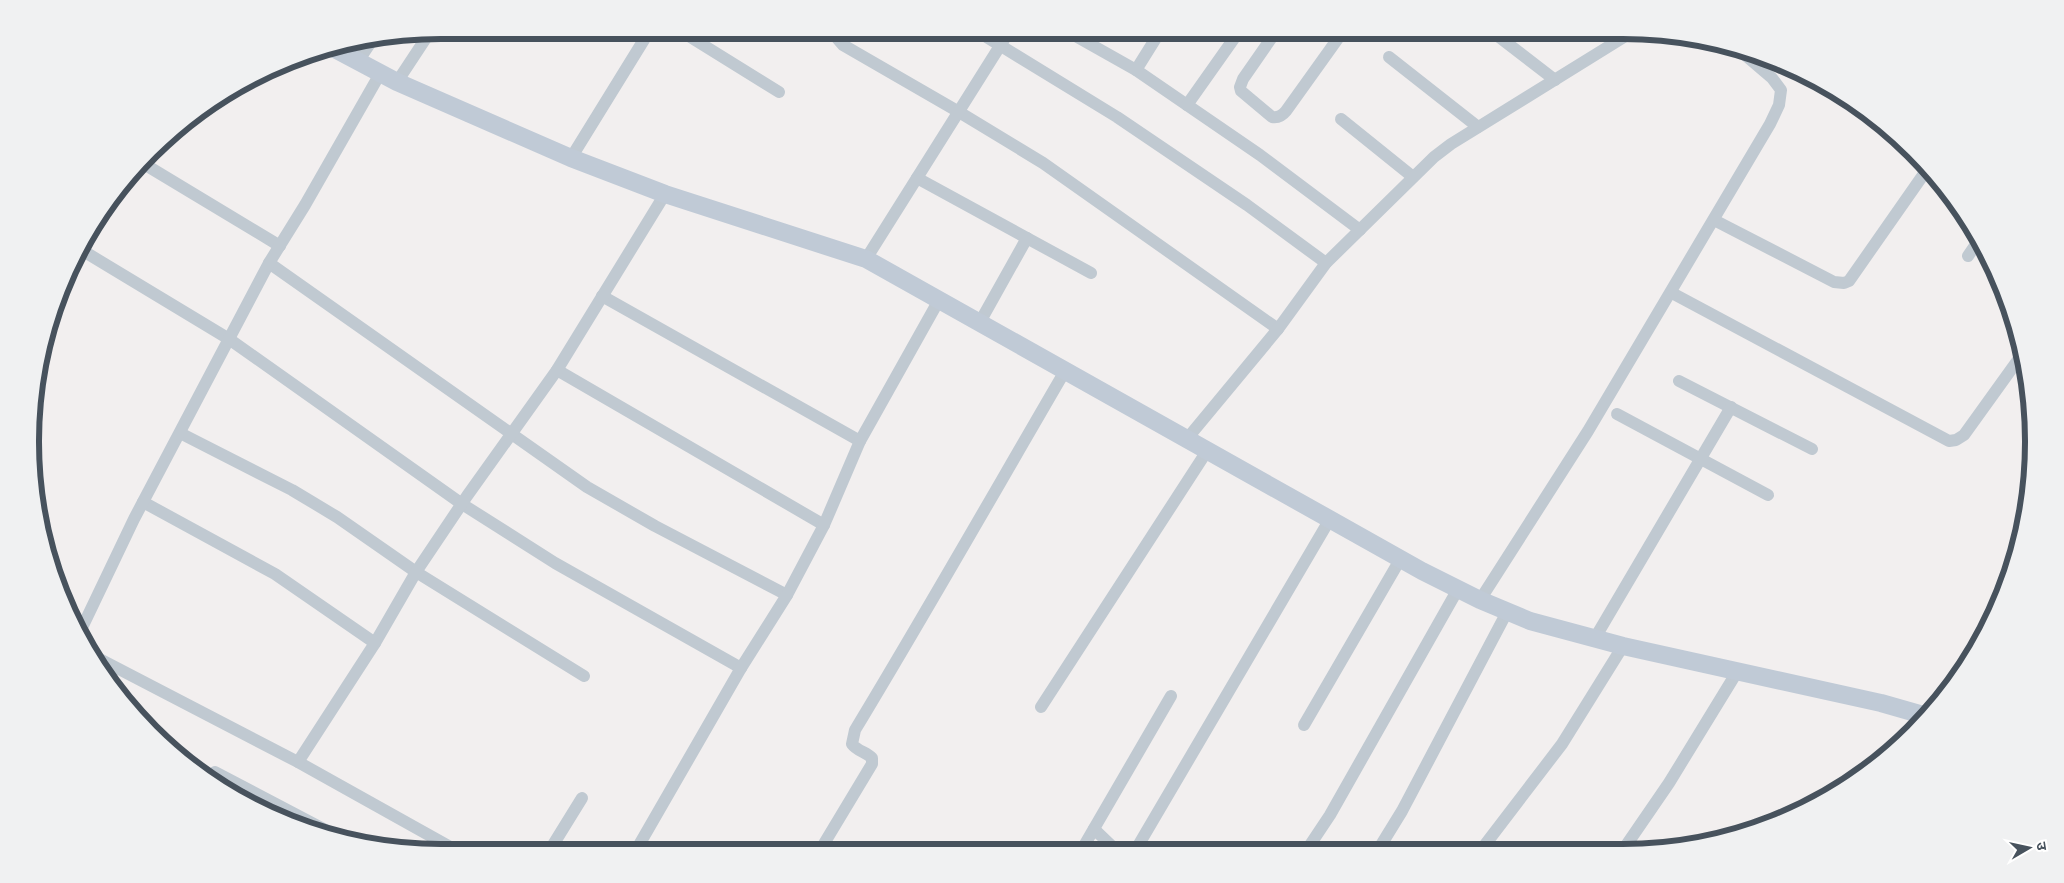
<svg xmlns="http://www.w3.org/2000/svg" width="2064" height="883" font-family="Barlow,'Noto Sans Devanagari',sans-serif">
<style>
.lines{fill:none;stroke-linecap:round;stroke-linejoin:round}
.street{stroke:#c0c9d1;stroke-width:12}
.secondary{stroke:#c0cad6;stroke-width:18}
.rim{fill:none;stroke:#47525d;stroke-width:6}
</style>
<rect width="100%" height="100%" fill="#f2efef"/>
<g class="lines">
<g class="street">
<polyline points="679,30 779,92"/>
<polyline points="830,30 843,45 959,112 1043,163 1278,329"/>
<polyline points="975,30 1117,117 1247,205 1326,263"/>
<polyline points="1065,30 1136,70 1161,30"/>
<path d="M1277 30 1243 79 1240 87 1241 91 1272 117C1278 118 1282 116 1286 111L1344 30"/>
<polyline points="1490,30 1555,80"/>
<polyline points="1389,57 1478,127"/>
<polyline points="359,60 371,42"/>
<polyline points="1136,70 1260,155 1360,230"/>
<polyline points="397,82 430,32"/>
<polyline points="1187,105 1240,30"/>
<polyline points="1341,119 1413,177"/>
<polyline points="571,158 650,30"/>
<polyline points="144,164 280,246"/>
<polyline points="917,178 1091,273"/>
<polyline points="1714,220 1834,282 1844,283 1849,281 1928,168"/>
<polyline points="80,249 229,339 462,504 555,563 741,668"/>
<polyline points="1968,256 1979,240"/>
<polyline points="866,259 1010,30"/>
<polyline points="269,263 587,487 655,526 787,595"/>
<polyline points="1672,293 1949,441 1956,440 1964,435 2023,353"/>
<polyline points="602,296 860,441"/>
<polyline points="980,322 1027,238"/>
<polyline points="557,370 824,525"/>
<polyline points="1679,381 1812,449"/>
<polyline points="1617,414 1768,495"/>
<polyline points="180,433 292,490 337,517 416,572 584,676"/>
<polyline points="1186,440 1278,329 1326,263 1434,157 1451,144 1632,32"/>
<polyline points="143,502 275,574 375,643"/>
<polyline points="1480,600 1588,431 1770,124 1779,105 1781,90 1772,78 1738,49"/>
<polyline points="80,632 134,519 269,263 305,205 381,72"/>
<polyline points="1595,638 1731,407"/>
<polyline points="90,654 298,762 461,853"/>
<polyline points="1041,707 1207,451"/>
<polyline points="1304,725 1401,558"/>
<polyline points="298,762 375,643 416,572 467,496 557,370 665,194"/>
<polyline points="215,772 335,835"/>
<polyline points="1094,829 1117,851"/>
<polyline points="1378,850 1402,811 1507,612"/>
<polyline points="1481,850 1562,744 1623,646"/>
<polyline points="1623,850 1669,783 1737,672"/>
<polyline points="980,851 981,850"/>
<polyline points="1081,851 1171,696"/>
<polyline points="1135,851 1330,519"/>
<polyline points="1306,851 1330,815 1458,589"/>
<polyline points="635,852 741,668 787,595 824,525 860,441 939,300"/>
<path d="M819 852 872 764V758C866 752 857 751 852 744L855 730C927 611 995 491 1065 371"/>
<polyline points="548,853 582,798"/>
</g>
<polyline class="secondary" points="333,48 397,82 571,158 665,194 866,259 1422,571 1480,600 1530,621 1623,646 1881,703 1923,715"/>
</g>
<path d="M0 0H2064V883H0ZM441 39H1623A402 402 0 0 1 2025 441V442A402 402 0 0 1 1623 844H441A402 402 0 0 1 39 442V441A402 402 0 0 1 441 39Z" fill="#f0f1f2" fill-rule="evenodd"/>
<path class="rim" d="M441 39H1623A402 402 0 0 1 2025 441V442A402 402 0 0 1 1623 844H441A402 402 0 0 1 39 442V441A402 402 0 0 1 441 39Z"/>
<g transform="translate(2029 848) rotate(81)" stroke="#ffffff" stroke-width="4" paint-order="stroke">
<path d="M0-4L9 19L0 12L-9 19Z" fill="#47525d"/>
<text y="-8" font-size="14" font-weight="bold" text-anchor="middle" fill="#47525d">उ</text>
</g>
</svg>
